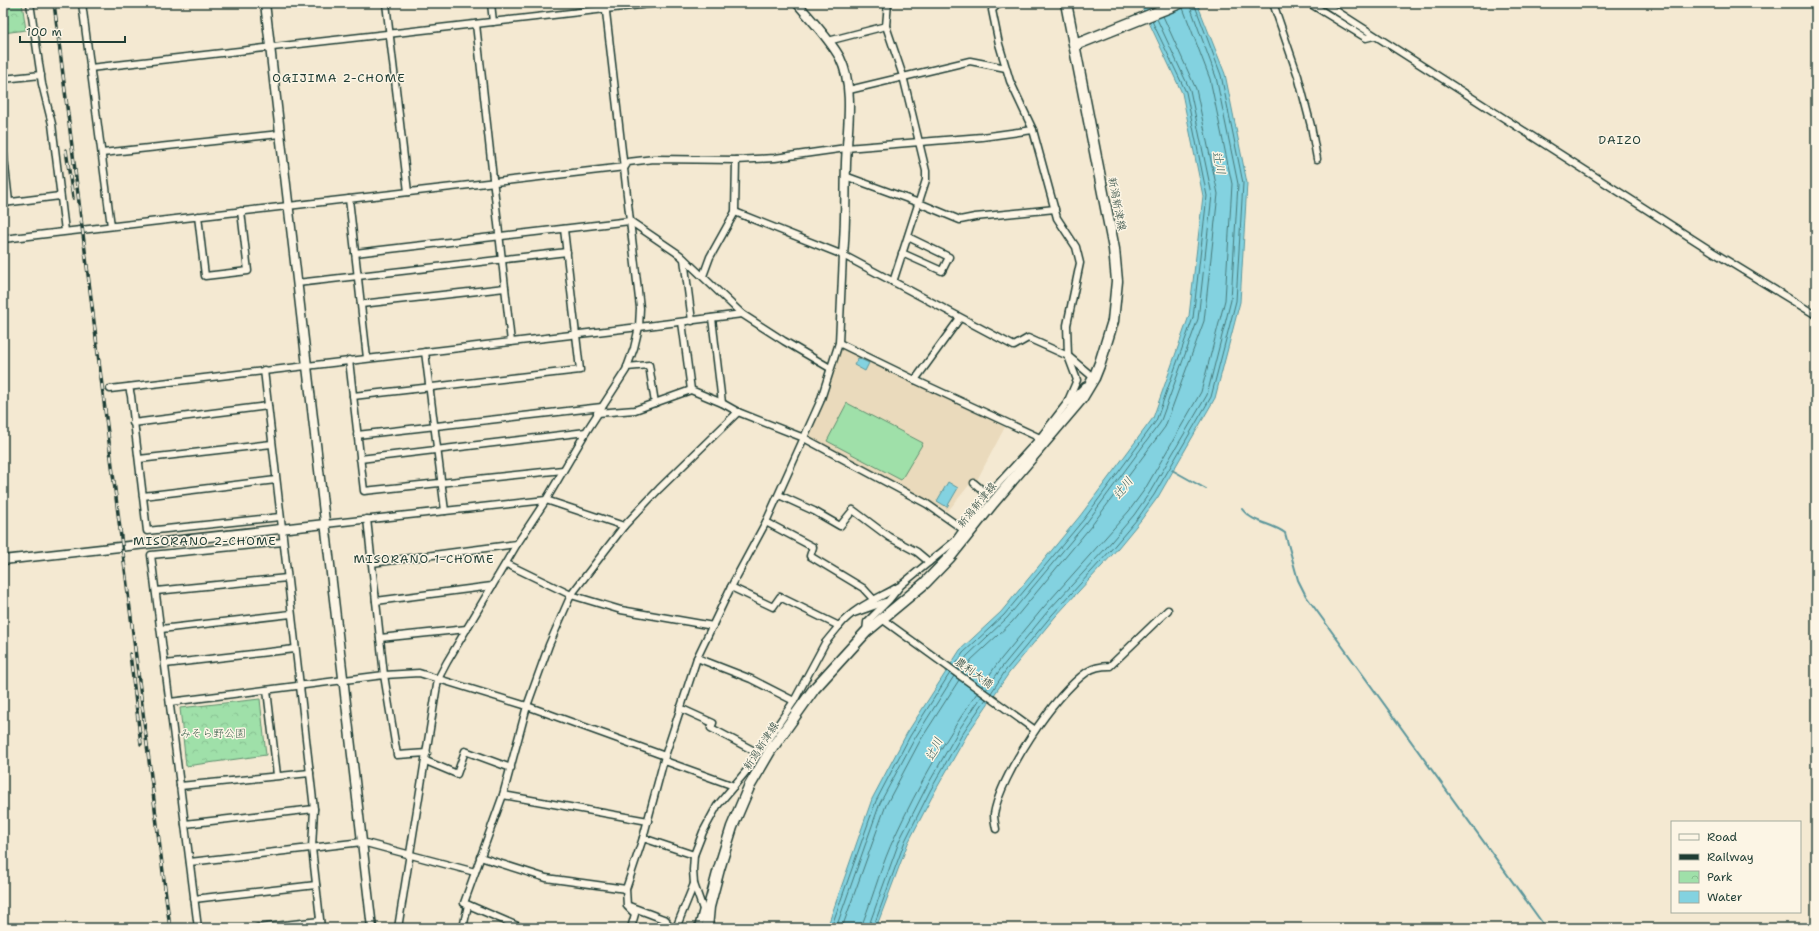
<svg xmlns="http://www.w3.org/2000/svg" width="1819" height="931" font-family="'Shantell Sans','Klee One',sans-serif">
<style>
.built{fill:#eadabc}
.park{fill:url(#park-crowns);stroke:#5f8e6e}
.pitch{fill:#9fe0a9;stroke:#5f8e6e}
.water{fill:#83d2e0;stroke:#5b969b}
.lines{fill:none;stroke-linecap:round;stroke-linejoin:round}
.shore{stroke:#477979;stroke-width:1}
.stream{stroke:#5b969b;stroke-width:2}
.minor-casing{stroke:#1f3d34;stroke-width:9}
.tertiary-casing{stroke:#1f3d34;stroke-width:11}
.primary-casing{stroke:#1f3d34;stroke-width:13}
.minor{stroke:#fcf5e5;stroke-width:6}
.tertiary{stroke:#fcf5e5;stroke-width:8}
.primary{stroke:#fcf5e5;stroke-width:10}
.rail-casing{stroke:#1f3d34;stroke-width:3.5}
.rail{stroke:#fcf5e5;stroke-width:2;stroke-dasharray:6;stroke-linecap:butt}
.labels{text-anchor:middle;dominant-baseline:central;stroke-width:3;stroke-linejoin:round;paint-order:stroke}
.street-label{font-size:11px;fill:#1f3d34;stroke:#fcf5e5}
.park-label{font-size:11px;fill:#395e4b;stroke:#fcf5e5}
.neighbourhood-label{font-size:12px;letter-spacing:1px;fill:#1f3d34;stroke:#fcf5e5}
.water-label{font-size:12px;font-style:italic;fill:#335b56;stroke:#fcf5e5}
</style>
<defs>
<pattern id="park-crowns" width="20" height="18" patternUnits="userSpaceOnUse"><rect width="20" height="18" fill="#9fe0a9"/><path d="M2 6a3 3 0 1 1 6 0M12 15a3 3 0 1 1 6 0" fill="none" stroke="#88c192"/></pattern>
</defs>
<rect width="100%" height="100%" fill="#f4e9d2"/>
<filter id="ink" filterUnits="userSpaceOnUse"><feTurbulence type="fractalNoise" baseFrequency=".025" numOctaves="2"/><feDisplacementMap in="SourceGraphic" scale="8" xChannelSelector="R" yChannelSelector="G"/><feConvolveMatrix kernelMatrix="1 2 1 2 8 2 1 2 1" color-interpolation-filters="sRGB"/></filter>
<g filter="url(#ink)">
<polygon class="built" points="841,347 1005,427 977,480 970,484 948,511 809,436"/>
<g class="park">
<polygon points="3,3 22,3 26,30 3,33"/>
<polygon points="260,699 266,755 186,766 180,708"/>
</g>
<polygon class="pitch" points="847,403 923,443 901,480 827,441"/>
<g class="water">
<polygon points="1140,3 1197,3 1225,74 1247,183 1240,302 1215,398 1158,497 1141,520 1113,554 1055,617 1009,673 968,733 934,793 908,843 876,928 827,928 872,799 907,733 960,650 1001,612 1080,516 1153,418 1189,316 1203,196 1182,93"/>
<polygon points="858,358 869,363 865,371 854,365"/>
<polygon points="948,482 958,488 947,507 937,501"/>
</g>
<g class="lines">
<g class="shore">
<polyline points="954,667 963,653 1004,615 1084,519 1156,421 1193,318 1207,196 1186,92 1152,21"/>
<polyline points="958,669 967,656 1007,618 1087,522 1160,423 1198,319 1212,195 1190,90 1157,19"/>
<polyline points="963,673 971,660 1012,622 1092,525 1165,427 1204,321 1218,194 1196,89 1163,16"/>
<polyline points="982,686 997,664 1043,608 1129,511 1145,489 1201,392 1225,300 1232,184 1210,79 1183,8"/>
<polyline points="986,690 1002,667 1048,611 1106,548 1134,515 1150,492 1207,395 1231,300 1238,184 1216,77 1189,3"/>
<polyline points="991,693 1006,670 1052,615 1110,551 1138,518 1154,495 1211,397 1236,301 1243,183 1221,75 1194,3"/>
<polyline points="831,928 876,801 910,736 950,673"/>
<polyline points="836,928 880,803 915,738 954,676"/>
<polyline points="842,928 886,805 920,741 959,680"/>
<path d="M862 928 863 922C874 894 882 863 895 836 918 786 946 738 977 693"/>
<polyline points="868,928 900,839 926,788 960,728 982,696"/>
<polyline points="873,928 905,841 930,791 964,731 986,699"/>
</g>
<g class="stream">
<polyline points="1172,470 1206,489"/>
<path d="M1242 509C1252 523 1272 523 1285 533L1298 580 1306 596 1546 928"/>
</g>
<g class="minor-casing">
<g id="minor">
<polyline points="30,3 42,84 52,124 65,231"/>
<polyline points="82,3 111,226"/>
<polyline points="386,3 408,192"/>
<polyline points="491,3 493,22"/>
<polyline points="888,3 886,26 903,76 926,171 926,180 893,282"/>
<polyline points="1273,3 1298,76 1311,126 1317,159"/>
<polyline points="1309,3 1366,38 1374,36"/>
<polyline points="1324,3 1713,252 1816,315"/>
<polyline points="476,24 511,342"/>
<polyline points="828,41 886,26"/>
<polyline points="90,68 658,3"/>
<polyline points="3,79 41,75"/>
<polyline points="849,90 970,61 1006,68"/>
<polyline points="3,148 9,202"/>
<polyline points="102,153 280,134"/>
<polyline points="845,176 919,203 960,220 975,217 1055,209"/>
<polyline points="349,199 367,358"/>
<polyline points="3,203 60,196"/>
<polyline points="735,212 843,255 1014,346 1028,338 1068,356 1094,378 1092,380"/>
<polyline points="198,216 205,276 248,271 241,211"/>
<polyline points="3,239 625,167 628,162 654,159 736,160 775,158 846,148 982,137 1033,130"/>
<polyline points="355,253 630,221 680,255 742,314 784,341 830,368"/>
<polyline points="902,253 942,271 949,257 908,237"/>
<polyline points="684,259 692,321"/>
<polyline points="703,276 710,257 735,212 736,160"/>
<polyline points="297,283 567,252"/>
<polyline points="361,304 505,288"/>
<polyline points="712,318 722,403"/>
<polyline points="682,322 691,390"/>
<polyline points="839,343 915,380 960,318"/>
<polyline points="425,352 445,511"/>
<polyline points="349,360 364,491 563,470"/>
<polyline points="627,367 649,365 655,403"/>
<polyline points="264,370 314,809 312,848 321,928"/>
<polyline points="915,380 1040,438"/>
<polyline points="129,387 131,396 147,531 280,517"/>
<polyline points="110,389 639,327 742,314"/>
<polyline points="353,396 580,370 564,229"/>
<polyline points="1069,402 1085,386"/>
<polyline points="597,413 635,410 691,390 722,403 738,412 804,438 927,504 964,530 966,527"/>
<polyline points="133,423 268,406"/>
<polyline points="357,435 602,407"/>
<polyline points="139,459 272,444"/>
<polyline points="360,459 586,432"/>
<polyline points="974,483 988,495"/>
<polyline points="779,495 814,511 840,526 853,510 889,537 917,552 929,562"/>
<polyline points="143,496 276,480"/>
<polyline points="367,519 384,675 397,755 427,753"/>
<polyline points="766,522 813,547 810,556 863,588 874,600"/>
<polyline points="325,524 546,500 624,526"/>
<polyline points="372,563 517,544"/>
<polyline points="507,564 571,595 621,610 713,626"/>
<path d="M731 587 773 607 780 597 839 626C855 607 877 599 898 587"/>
<polyline points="156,591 287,578"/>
<polyline points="376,601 492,586"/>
<polyline points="854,613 885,602"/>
<polyline points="882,619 1035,730"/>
<polyline points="161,629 291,614"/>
<polyline points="866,632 867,622 889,600 901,585 955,541 988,495 1040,438 1067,403 1077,380 1068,356 1067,325 1080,263 1076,247 1057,218 1033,130 1010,81 999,44 992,10 999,3"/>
<polyline points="380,638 467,629"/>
<polyline points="697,658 751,679 794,701"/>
<polyline points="165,664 295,649"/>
<polyline points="267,690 277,775"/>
<polyline points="170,702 384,675 419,673 527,706 665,756"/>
<polyline points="680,708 713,723 711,728 758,753"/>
<polyline points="426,761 457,774 465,751 511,768"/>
<polyline points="665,761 734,786"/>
<polyline points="180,786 310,773"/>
<polyline points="503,795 648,821"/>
<polyline points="185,824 314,809"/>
<path d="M996 829C995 824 994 819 994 814 1001 775 1054 695 1087 672 1094 667 1101 666 1110 666L1168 610"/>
<polyline points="643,838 694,855"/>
<polyline points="480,857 546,878 626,889"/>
<polyline points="190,862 362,842 475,872"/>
<polyline points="194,899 316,885"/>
<polyline points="629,906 666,920 669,928"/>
<polyline points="705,915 694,884 693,870 694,855 703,832 717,806 748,769 794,701 825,643 839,626"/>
<polyline points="198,928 151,555 283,542"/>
<polyline points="257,928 320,921"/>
<polyline points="398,928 438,679 447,662 517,544 546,500 586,432 626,370 634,348 639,327 640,308 605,3"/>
<polyline points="463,928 468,905"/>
<polyline points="522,928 464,903 503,795 527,706 549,645 571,595 624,526 659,489 738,412"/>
<polyline points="631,928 635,914 627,906 626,889 643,838 665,756 697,658 731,587 766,522 820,402 839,343 843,255"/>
<polyline points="676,928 694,884"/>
<polyline points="698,928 703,909"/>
</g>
</g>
<g class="tertiary-casing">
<g id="tertiary">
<polyline points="265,3 372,928"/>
<path d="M797 3C811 20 829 38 840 58 855 88 847 131 846 163 845 194 846 224 843 255"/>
<polyline points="3,560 325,524"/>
</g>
</g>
<g class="primary-casing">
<g id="primary">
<polyline points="1075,45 1180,3"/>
<polyline points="707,928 709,907 719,869 732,827 749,787 770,751 814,689 866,632 925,583 950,557 993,503 1082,398 1094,378 1100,363 1113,321 1117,281 1114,249 1066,3"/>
</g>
</g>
<use href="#minor" class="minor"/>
<use href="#tertiary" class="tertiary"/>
<use href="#primary" class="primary"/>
<g class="rail-casing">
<g id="rail">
<polyline points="54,3 170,928"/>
<polyline points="66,150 73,198"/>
<polyline points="130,654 141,744"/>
</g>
</g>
<use href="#rail" class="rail"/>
</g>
</g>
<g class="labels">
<g class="street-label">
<text transform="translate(1117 204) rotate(79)">新潟新津線</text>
<text transform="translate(977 505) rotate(-51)">新潟新津線</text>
<text transform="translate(974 673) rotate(36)">農利大橋</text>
<text transform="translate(761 746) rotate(-57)">新潟新津線</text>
</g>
<g class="park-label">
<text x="213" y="733">みそら野公園</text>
</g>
<g class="neighbourhood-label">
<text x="339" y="78">OGIJIMA 2-CHOME</text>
<text x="1620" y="140">DAIZO</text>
<text x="205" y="541">MISORANO 2-CHOME</text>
<text x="424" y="559">MISORANO 1-CHOME</text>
</g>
<g class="water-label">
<text transform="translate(1219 163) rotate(78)">辻川</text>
<text transform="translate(1123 488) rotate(-53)">辻川</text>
<text transform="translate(934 749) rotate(-65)">辻川</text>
</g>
</g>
<rect width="1819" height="931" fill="none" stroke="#fcf5e5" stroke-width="16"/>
<rect x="8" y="8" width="1803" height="915" fill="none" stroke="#1f3d34" stroke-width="1.5" filter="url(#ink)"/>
<rect x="1671" y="821" width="130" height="92" fill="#fcf5e5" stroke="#a4ab9e"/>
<rect x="1679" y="834" width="20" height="6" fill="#fcf5e5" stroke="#a4ab9e"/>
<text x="1707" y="841" font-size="12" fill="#1f3d34">Road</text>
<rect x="1679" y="854" width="20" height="6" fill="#1f3d34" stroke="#a4ab9e"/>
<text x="1707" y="861" font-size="12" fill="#1f3d34">Railway</text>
<rect x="1679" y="871" width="20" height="12" fill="url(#park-crowns)" stroke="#a4ab9e"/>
<text x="1707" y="881" font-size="12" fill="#1f3d34">Park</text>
<rect x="1679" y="891" width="20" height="12" fill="#83d2e0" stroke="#a4ab9e"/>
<text x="1707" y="901" font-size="12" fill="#1f3d34">Water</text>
<path d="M20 36v6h105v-6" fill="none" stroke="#1f3d34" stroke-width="2"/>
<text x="26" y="36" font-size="12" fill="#1f3d34" stroke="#fcf5e5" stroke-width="3" paint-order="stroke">100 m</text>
</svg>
